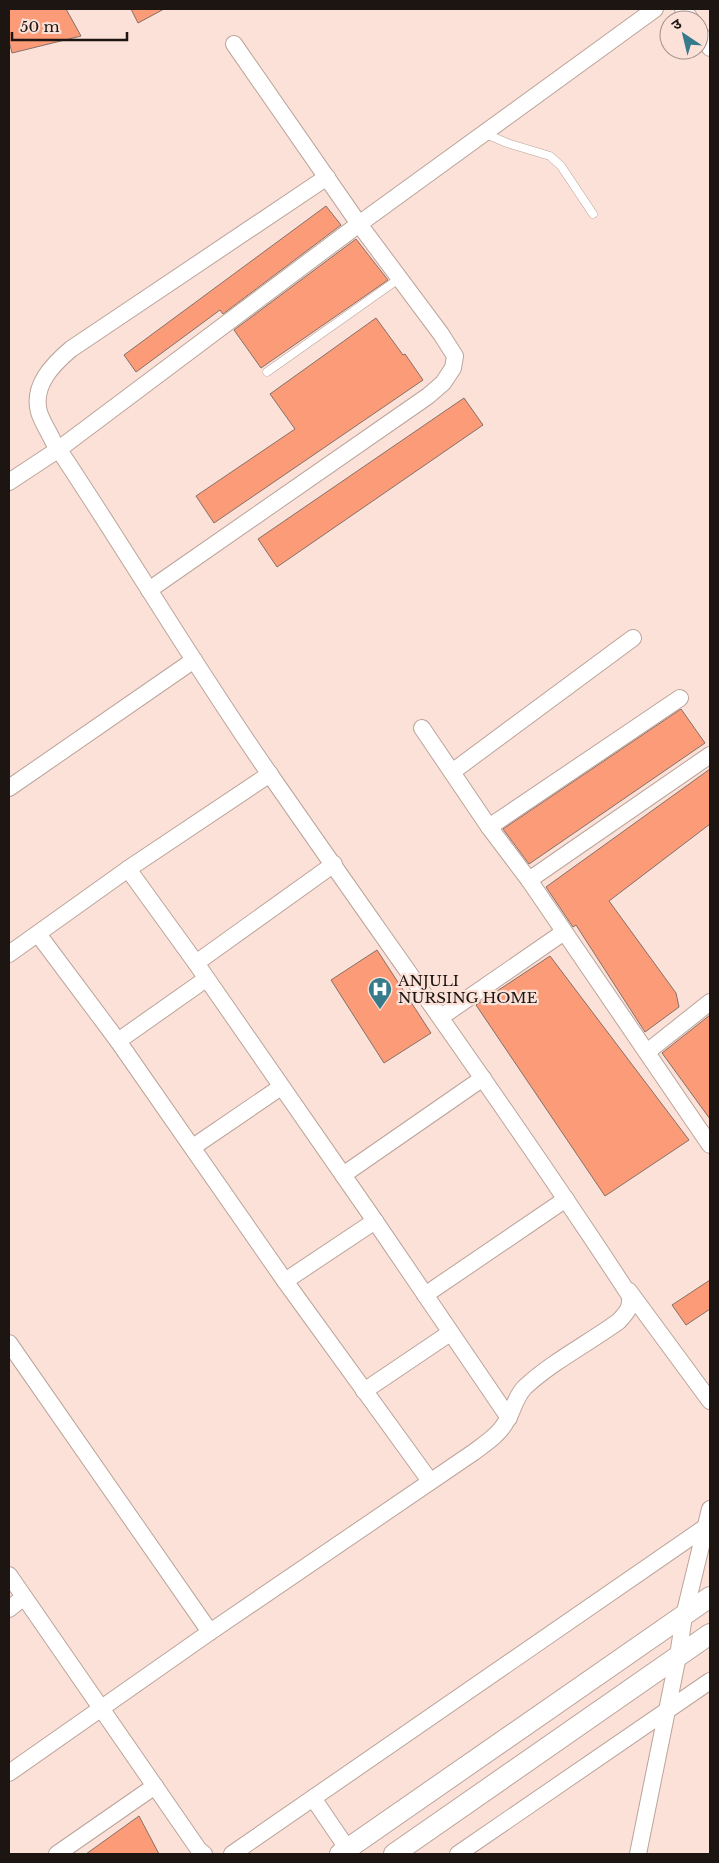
<svg xmlns="http://www.w3.org/2000/svg" width="719" height="1863" font-family="'Libre Baskerville','Noto Sans Devanagari',serif">
<style>
.building{fill:#fc9b77;stroke:#866f67}
.lines{fill:none;stroke-linecap:round;stroke-linejoin:round}
.service-casing{stroke:#bca49a;stroke-width:9}
.minor-casing{stroke:#bca49a;stroke-width:18}
.tertiary-casing{stroke:#bca49a;stroke-width:22}
.service{stroke:#fff;stroke-width:8}
.minor{stroke:#fff;stroke-width:16}
.tertiary{stroke:#fff;stroke-width:20}
.labels{text-anchor:middle;dominant-baseline:central;stroke-width:4.5;stroke-linejoin:round;paint-order:stroke}
.poi-label{font-size:15px;fill:#1d1511;stroke:#fbe1d7;text-anchor:start}
</style>
<rect width="100%" height="100%" fill="#fbe1d7"/>
<g class="building">
<polygon points="9,9 66,9 81,36 12,53 9,41"/>
<polygon points="131,9 164,9 138,23"/>
<polygon points="326,206 341,225 223,314 220,310 136,372 124,355"/>
<polygon points="356,239 388,280 261,368 234,330"/>
<polygon points="376,318 403,355 405,354 423,380 214,523 196,496 295,429 270,394"/>
<polygon points="464,398 483,425 277,567 258,539"/>
<polygon points="681,709 705,743 529,864 503,829"/>
<polygon points="710,769 710,824 609,901 676,993 679,1007 645,1032 576,925 573,927 546,887"/>
<polygon points="377,950 431,1033 384,1063 331,980"/>
<polygon points="550,956 689,1140 605,1196 476,1005"/>
<polygon points="710,1015 710,1119 662,1053"/>
<polygon points="710,1280 710,1309 686,1325 672,1305"/>
<polygon points="139,1816 159,1854 86,1854"/>
</g>
<g class="lines">
<g class="service-casing">
<g id="service">
<polyline points="484,133 507,143 550,156 561,166 593,214"/>
<polyline points="267,372 400,278"/>
</g>
</g>
<g class="minor-casing">
<g id="minor">
<polyline points="683,9 691,20"/>
<polyline points="699,32 710,48"/>
<polyline points="9,482 59,449 359,224 655,9"/>
<polyline points="149,590 428,396 443,383 453,368 455,356 441,334 359,224 234,44"/>
<polyline points="422,728 489,827 529,880 710,1145"/>
<polyline points="452,772 633,638"/>
<polyline points="9,788 194,660"/>
<polyline points="489,827 680,698"/>
<polyline points="128,869 196,963 375,1221 509,1418"/>
<polyline points="529,880 710,755"/>
<polyline points="38,934 118,1041 285,1281 430,1481"/>
<polyline points="9,954 128,869 270,774"/>
<polyline points="196,963 334,864"/>
<polyline points="441,1017 564,932"/>
<polyline points="118,1041 206,979"/>
<polyline points="647,1052 710,1002"/>
<polyline points="193,1147 281,1087"/>
<polyline points="343,1175 483,1078"/>
<polyline points="285,1281 375,1221"/>
<polyline points="629,1291 710,1401"/>
<polyline points="425,1295 566,1199"/>
<polyline points="9,1343 210,1632"/>
<polyline points="364,1391 450,1333"/>
<polyline points="9,1575 199,1850 204,1854"/>
<polyline points="9,1609 24,1597"/>
<path d="M9 1773 210 1632 474 1452C486 1443 500 1434 507 1420 514 1409 515 1397 525 1387 553 1361 589 1343 619 1321 627 1312 631 1308 630 1296 515 1120 391 949 271 776 194 666 127 551 53 441 49 432 42 422 39 412 32 386 52 365 71 349L327 177"/>
<polyline points="313,1798 351,1854"/>
<polyline points="57,1854 155,1786"/>
<polyline points="232,1854 707,1526"/>
<polyline points="458,1854 710,1681"/>
<polyline points="638,1854 678,1656 684,1616 710,1509"/>
</g>
</g>
<g class="tertiary-casing">
<g id="tertiary">
<polyline points="340,1854 710,1597"/>
<polyline points="394,1854 710,1634"/>
</g>
</g>
<use href="#service" class="service"/>
<use href="#minor" class="minor"/>
<use href="#tertiary" class="tertiary"/>
</g>
<defs>
<g id="hospital-pin" transform="scale(1.25)"><path d="M0 17L-7.5 6A9.5 9.5 0 1 1 7.5 6Z" fill="#377a8b" stroke="#fbe1d7"/><path d="M-5-5h3v3.5h4V-5h3V5h-3V1.5h-4V5h-3Z" fill="#fff"/></g>
</defs>
<g fill-rule="evenodd">
<use href="#hospital-pin" x="380" y="989"/>
</g>
<g class="labels">
<g class="poi-label">
<text x="398" y="980">ANJULI<tspan x="398" dy="17">NURSING HOME</tspan></text>
</g>
</g>
<rect width="719" height="1863" fill="none" stroke="#1d1511" stroke-width="20"/>
<g transform="translate(684 35) rotate(325)"><circle r="24" fill="#fbe1d7" stroke="#a28f88"/>
<path d="M0-4L9 19L0 12L-9 19Z" fill="#377a8b"/>
<text y="-8" font-size="14" font-weight="bold" text-anchor="middle" fill="#1d1511">उ</text>
</g>
<path d="M12 32v8h115v-8" fill="none" stroke="#1d1511" stroke-width="2.5"/>
<text x="20" y="32" font-size="15" fill="#1d1511" stroke="#fbe1d7" stroke-width="4" paint-order="stroke">50 m</text>
</svg>
